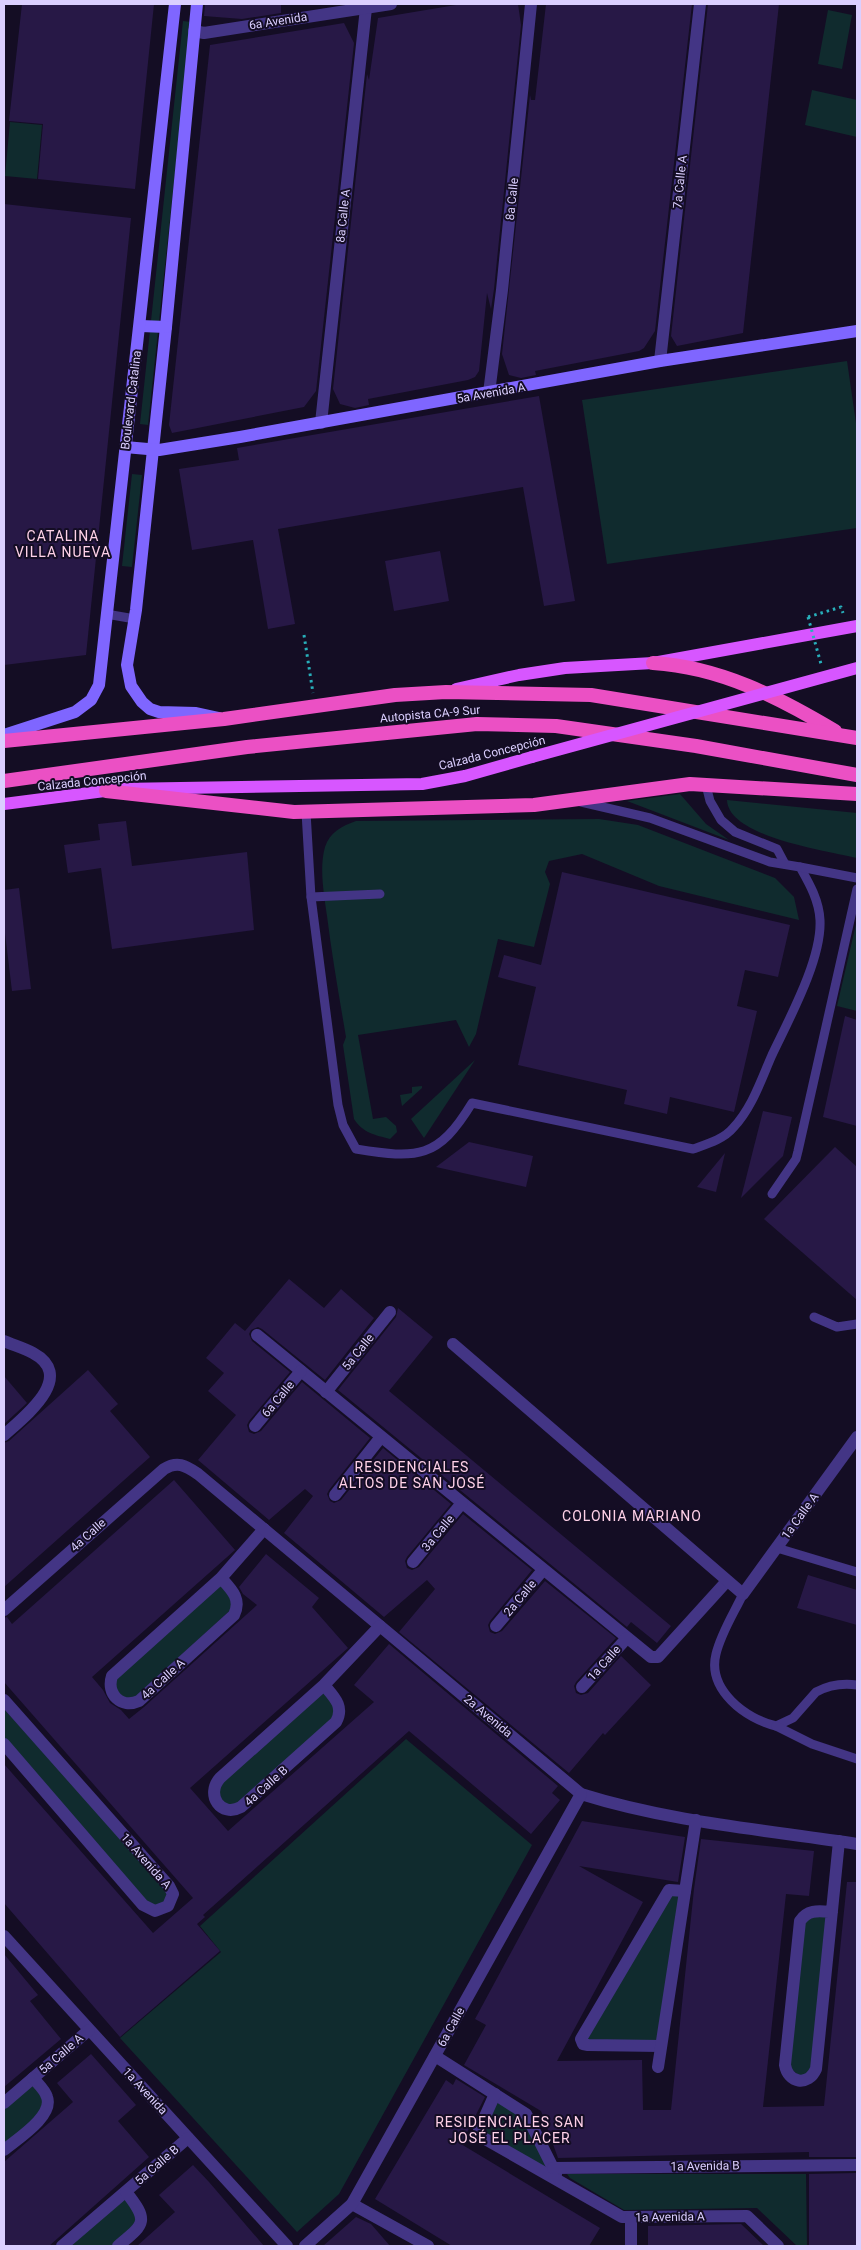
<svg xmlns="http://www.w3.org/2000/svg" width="861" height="2250" font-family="Roboto,sans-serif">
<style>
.green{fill:#102b2e}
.building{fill:#271846}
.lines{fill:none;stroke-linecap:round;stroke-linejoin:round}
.path{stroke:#28afba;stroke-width:3;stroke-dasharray:2.5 4;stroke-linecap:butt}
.service{stroke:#433585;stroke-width:9}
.minor{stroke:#433585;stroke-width:12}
.tertiary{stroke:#433585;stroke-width:12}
.secondary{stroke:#7f66ff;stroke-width:12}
.primary{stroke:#d756ff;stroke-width:12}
.trunk{stroke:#eb50c4;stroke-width:14}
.path-bridge{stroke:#28afba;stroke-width:3;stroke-dasharray:2.5 4;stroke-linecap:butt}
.primary-bridge{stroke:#d756ff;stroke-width:12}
.labels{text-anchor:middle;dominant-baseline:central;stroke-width:4;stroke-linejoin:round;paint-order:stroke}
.street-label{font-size:12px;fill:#dbcfff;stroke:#140d24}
.neighbourhood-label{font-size:14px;letter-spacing:1px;fill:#ffd1e8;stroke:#140d24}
</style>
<rect width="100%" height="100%" fill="#140d24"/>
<g class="green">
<polygon points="828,10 852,15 842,69 818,64"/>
<polygon points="183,21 191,22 148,425 140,424"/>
<polygon points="812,90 857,100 857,137 805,125"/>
<polygon points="10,122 42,125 37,179 5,176"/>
<polygon points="847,361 857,430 857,528 607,564 582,400"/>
<polygon points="132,474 142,475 132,567 122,566"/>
<polygon points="680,794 706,824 729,840 627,801"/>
<path d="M727 800 857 813V858C828 851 728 837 727 800Z"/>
<path d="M599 819 638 825 775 878 794 897 799 920 659 886 582 854 549 861 545 872 550 884 534 947 498 939 476 1034 469 1047 456 1020 358 1035 373 1119 386 1117 396 1126 397 1132 390 1139C375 1135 363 1133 354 1119L343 1045 346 1037C339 996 332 956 327 916 324 894 319 868 325 847 330 832 342 826 356 821Z"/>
<polygon points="857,920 857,1011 837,1006"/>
<polygon points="475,1060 424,1138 411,1119"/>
<polygon points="422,1086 422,1088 402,1106 400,1095 412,1093 412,1087"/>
<polygon points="221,1578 237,1604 128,1704 110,1682"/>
<polygon points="324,1685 340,1711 231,1811 213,1789"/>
<polygon points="4,1709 173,1894 155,1911 4,1744"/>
<polygon points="406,1739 532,1845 339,2194 297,2232 120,2038 221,1952 200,1926"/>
<polygon points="669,1890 685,1891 661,2046 588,2045 584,2033"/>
<polygon points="832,1912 816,2069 806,2080 785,2065 800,1921"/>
<polygon points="33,2078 49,2104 4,2150 4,2103"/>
<polygon points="495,2094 526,2114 560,2182 479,2130"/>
<polygon points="567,2174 806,2174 807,2246 797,2246 757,2208 624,2210 570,2178"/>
<polygon points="126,2192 141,2213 118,2246 62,2246"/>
</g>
<g class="building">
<polygon points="22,4 154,4 135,189 38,179 43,124 9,121"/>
<polygon points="205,4 281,4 281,13 242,19 204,16"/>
<polygon points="462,4 518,4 521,25 494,289 491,309 487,293 479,371 475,377 468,380 368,399 369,405 355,408 340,404 333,389 367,74 369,80 378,18"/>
<polygon points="546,4 692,4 655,331 644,348 639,351 535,371 536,375 521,378 509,375 502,354 530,95 531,100 535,100"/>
<polygon points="708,4 779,4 743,333 677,346 671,336"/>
<polygon points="344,23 354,43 316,391 304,407 172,433 169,425 210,45"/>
<polygon points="4,204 131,218 86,655 4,665"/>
<polygon points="539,396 575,601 544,606 523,487 278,529 295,624 268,629 253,540 192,550 179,469 239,460 237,448"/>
<polygon points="440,551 449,601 394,611 385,561"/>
<polygon points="126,821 132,866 247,852 254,930 112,949 101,868 68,873 64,845 100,840 98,824"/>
<polygon points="562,872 790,925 778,977 745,970 737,1006 757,1011 734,1112 670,1097 667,1114 624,1104 627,1090 518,1065 536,987 498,977 504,955 541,965"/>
<polygon points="19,888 31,989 12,991 4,925 4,890"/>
<polygon points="845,1016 857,1020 857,1126 823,1117"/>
<polygon points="763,1111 792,1117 783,1156 741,1198"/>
<polygon points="469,1142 533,1156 526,1187 436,1167"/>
<polygon points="835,1147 857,1167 857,1300 764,1219"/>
<polygon points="725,1153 716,1192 697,1187"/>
<polygon points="289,1279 324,1308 341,1289 374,1318 325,1380 262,1329 258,1327 251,1330 249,1334 252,1341 290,1372 249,1421 247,1425 249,1432 254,1434 261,1431 302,1382 370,1438 329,1490 327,1494 330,1501 334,1503 341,1500 383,1448 451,1504 407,1557 405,1561 407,1568 412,1570 419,1567 463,1514 532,1570 490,1621 488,1625 490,1632 495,1634 502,1631 545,1581 616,1638 576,1682 574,1686 576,1693 581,1695 588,1693 621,1656 651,1685 605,1735 603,1733 569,1773 399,1632 435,1589 427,1580 384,1617 284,1533 313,1496 305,1489 269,1520 198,1460 236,1415 208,1391 224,1373 206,1358 235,1323 245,1331"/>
<polygon points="398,1308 433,1337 389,1391 671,1626 657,1643 631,1622 627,1627 338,1390 396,1317"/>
<polygon points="88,1370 118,1404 110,1411 150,1457 4,1587 4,1443 9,1441"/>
<polygon points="4,1376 27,1403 4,1424"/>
<polygon points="174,1480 235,1550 92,1677 103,1690 110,1703 121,1710 129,1719 144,1707 257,1605 243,1594 239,1587 266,1554 319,1598 312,1607 348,1648 190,1788 228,1831 374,1702 354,1685 389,1644 558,1786 552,1793 560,1800 531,1834 409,1731 203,1915 205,1917 197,1924 220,1951 120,2037 4,1903 4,1764 153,1933 193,1898 4,1682 4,1618 7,1617 12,1624"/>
<polygon points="808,1575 857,1590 857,1625 797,1608"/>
<polygon points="582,1821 685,1837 678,1882 579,1866 643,1902 557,2061 642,2060 643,2110 671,2110 694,1889 701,1839 814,1851 809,1896 786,1894 763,2107 824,2106 847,1882 857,1882 857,2157 809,2157 809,2152 558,2158 541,2111 464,2065 486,2025 475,2019"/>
<polygon points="4,1954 38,1995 30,2001 61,2039 4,2087"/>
<polygon points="91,2054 136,2105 118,2121 149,2157 49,2246 4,2246 4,2162 73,2102 57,2083"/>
<polygon points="456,2079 485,2097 461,2144 600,2228 589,2246 452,2246 375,2199 446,2080 453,2085"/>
<polygon points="193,2165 209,2182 264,2246 137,2246 175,2212 159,2195"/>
<polygon points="857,2173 857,2246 809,2246 809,2174"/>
<polygon points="356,2217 371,2224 390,2246 323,2246"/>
<polygon points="741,2224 764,2246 648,2246 648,2226"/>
</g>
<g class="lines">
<g class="path">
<polyline points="808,617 841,607 843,613"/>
<polyline points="304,635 313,693"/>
</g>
<g class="service">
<polyline points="106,614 135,619"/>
<polyline points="706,785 710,801 721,820 735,832 777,849 785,864"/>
<path d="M306 812 311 897 338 1105 343 1125 356 1149C418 1159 438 1159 472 1103L693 1149C707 1144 724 1139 733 1128 752 1108 761 1080 772 1055 789 1019 822 959 820 920 819 900 809 883 800 867L770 862 650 818 581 802"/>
<polyline points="800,867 857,878"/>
<polyline points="311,897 380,894"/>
<polyline points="772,1194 796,1159 798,1151 857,889"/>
<polyline points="814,1317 837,1327 857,1324"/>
<polyline points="777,1548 857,1572"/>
<path d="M743 1594C734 1613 721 1633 716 1654 707 1690 746 1719 776 1726L793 1718 816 1692C829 1685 843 1683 857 1685"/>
<polyline points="776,1726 812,1744 857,1759"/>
</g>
<g class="minor">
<polyline points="660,361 700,4"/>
<polyline points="489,393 502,290 531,4"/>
<polyline points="321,423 366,8"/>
<polyline points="257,1335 651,1657 658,1657 727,1581"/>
<path d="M4 1341C13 1345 24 1348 33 1353 77 1377 24 1417 4 1435"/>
<polyline points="453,1344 743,1594 857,1437"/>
<polyline points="326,1392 390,1312"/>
<polyline points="255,1426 301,1371"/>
<polyline points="335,1495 381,1437"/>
<polyline points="413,1562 462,1503"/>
<path d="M221 1578C231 1589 242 1599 234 1615L139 1701C121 1709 106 1694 112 1676L221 1578 264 1529"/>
<path d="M4 1610 164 1469C177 1461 185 1465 198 1474L581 1794C670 1822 766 1830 857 1844"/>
<polyline points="496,1626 543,1570"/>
<path d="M324 1685C333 1696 345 1706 336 1722L241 1807C221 1818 205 1795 220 1778L324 1685 380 1626"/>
<polyline points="582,1687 627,1638"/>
<polyline points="4,1700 169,1886 173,1894 168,1906 155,1911 143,1905 4,1744"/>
<path d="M832 1912C819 1911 808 1909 800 1921L785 2065C788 2083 808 2087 816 2069L839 1841"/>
<polyline points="4,1936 287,2246"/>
<polyline points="661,2046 588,2045 583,2044 581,2039 669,1890 685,1891"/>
<polyline points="435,2056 526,2114 556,2174"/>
<polyline points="658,2067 696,1820"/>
<polyline points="495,2094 479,2130 480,2136 622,2217 747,2216 778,2246"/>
<polyline points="4,2103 89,2030"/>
<path d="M4 2150C17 2139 54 2116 47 2097 45 2090 38 2084 33 2078"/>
<polyline points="553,2168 857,2165"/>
<polyline points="352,2204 428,2246"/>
<polyline points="631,2217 631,2246"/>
<polyline points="62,2246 188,2138"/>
<path d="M118 2246C144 2224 150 2222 126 2192"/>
<polyline points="305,2246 352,2204 581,1794"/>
</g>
<polyline class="tertiary" points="194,31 204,33 391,4"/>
<g class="secondary">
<polyline points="197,4 166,327 136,610 127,665 131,686 142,702 150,709 159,712 196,713 219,718"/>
<polyline points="141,326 166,327"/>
<polyline points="125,447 159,450 240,437 660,361 857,331"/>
<polyline points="4,735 75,712 91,700 99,685 175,4"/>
</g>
<g class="primary">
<polyline points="456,689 519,675 565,668 653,663 857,626"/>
<polyline points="4,804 120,789 422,784 465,776 532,757"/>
</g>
<g class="trunk">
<path d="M653 663C720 667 778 697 835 731"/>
<polyline points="4,741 224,719 395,695 446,692 591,695 857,738"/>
<polyline points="4,781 247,747 477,724 556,726 696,746 857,775"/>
<polyline points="106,791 294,812 534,805 690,784 857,794"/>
</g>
<polyline class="path-bridge" points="808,617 821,664"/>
<polyline class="primary-bridge" points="532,757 857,668"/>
</g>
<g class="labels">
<g class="street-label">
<text transform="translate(278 21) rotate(-9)">6a Avenida</text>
<text transform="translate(680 182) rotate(-84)">7a Calle A</text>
<text transform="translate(512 199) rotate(-84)">8a Calle</text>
<text transform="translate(343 216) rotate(-84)">8a Calle A</text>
<text transform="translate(491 393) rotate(-10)">5a Avenida A</text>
<text transform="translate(131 400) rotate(-83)">Boulevard Catalina</text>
<text transform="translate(430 714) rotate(-5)">Autopista CA-9 Sur</text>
<text transform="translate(492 753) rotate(-14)">Calzada Concepción</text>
<text transform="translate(92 781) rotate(-6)">Calzada Concepción</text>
<text transform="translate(358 1352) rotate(-51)">5a Calle</text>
<text transform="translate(278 1399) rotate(-50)">6a Calle</text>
<text transform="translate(800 1516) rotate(-54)">1a Calle A</text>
<text transform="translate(438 1533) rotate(-50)">3a Calle</text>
<text transform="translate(88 1535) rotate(-42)">4a Calle</text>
<text transform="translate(520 1598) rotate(-50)">2a Calle</text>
<text transform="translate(604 1663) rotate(-48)">1a Calle</text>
<text transform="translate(163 1679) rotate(-42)">4a Calle A</text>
<text transform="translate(488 1716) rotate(40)">2a Avenida</text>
<text transform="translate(266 1786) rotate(-42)">4a Calle B</text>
<text transform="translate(146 1861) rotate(49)">1a Avenida A</text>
<text transform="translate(451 2027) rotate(-61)">6a Calle</text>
<text transform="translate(61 2054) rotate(-41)">5a Calle A</text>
<text transform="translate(145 2091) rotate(47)">1a Avenida</text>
<text transform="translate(157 2165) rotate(-41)">5a Calle B</text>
<text transform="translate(705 2166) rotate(-1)">1a Avenida B</text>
<text transform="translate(670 2217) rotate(-1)">1a Avenida A</text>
</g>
<g class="neighbourhood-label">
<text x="63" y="536">CATALINA<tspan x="63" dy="16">VILLA NUEVA</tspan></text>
<text x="412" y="1467">RESIDENCIALES<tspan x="412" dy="16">ALTOS DE SAN JOSÉ</tspan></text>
<text x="632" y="1516">COLONIA MARIANO</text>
<text x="510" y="2122">RESIDENCIALES SAN<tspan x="510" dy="16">JOSÉ EL PLACER</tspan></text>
</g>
</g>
<rect width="861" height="2250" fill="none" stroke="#dbcfff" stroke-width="10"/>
</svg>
